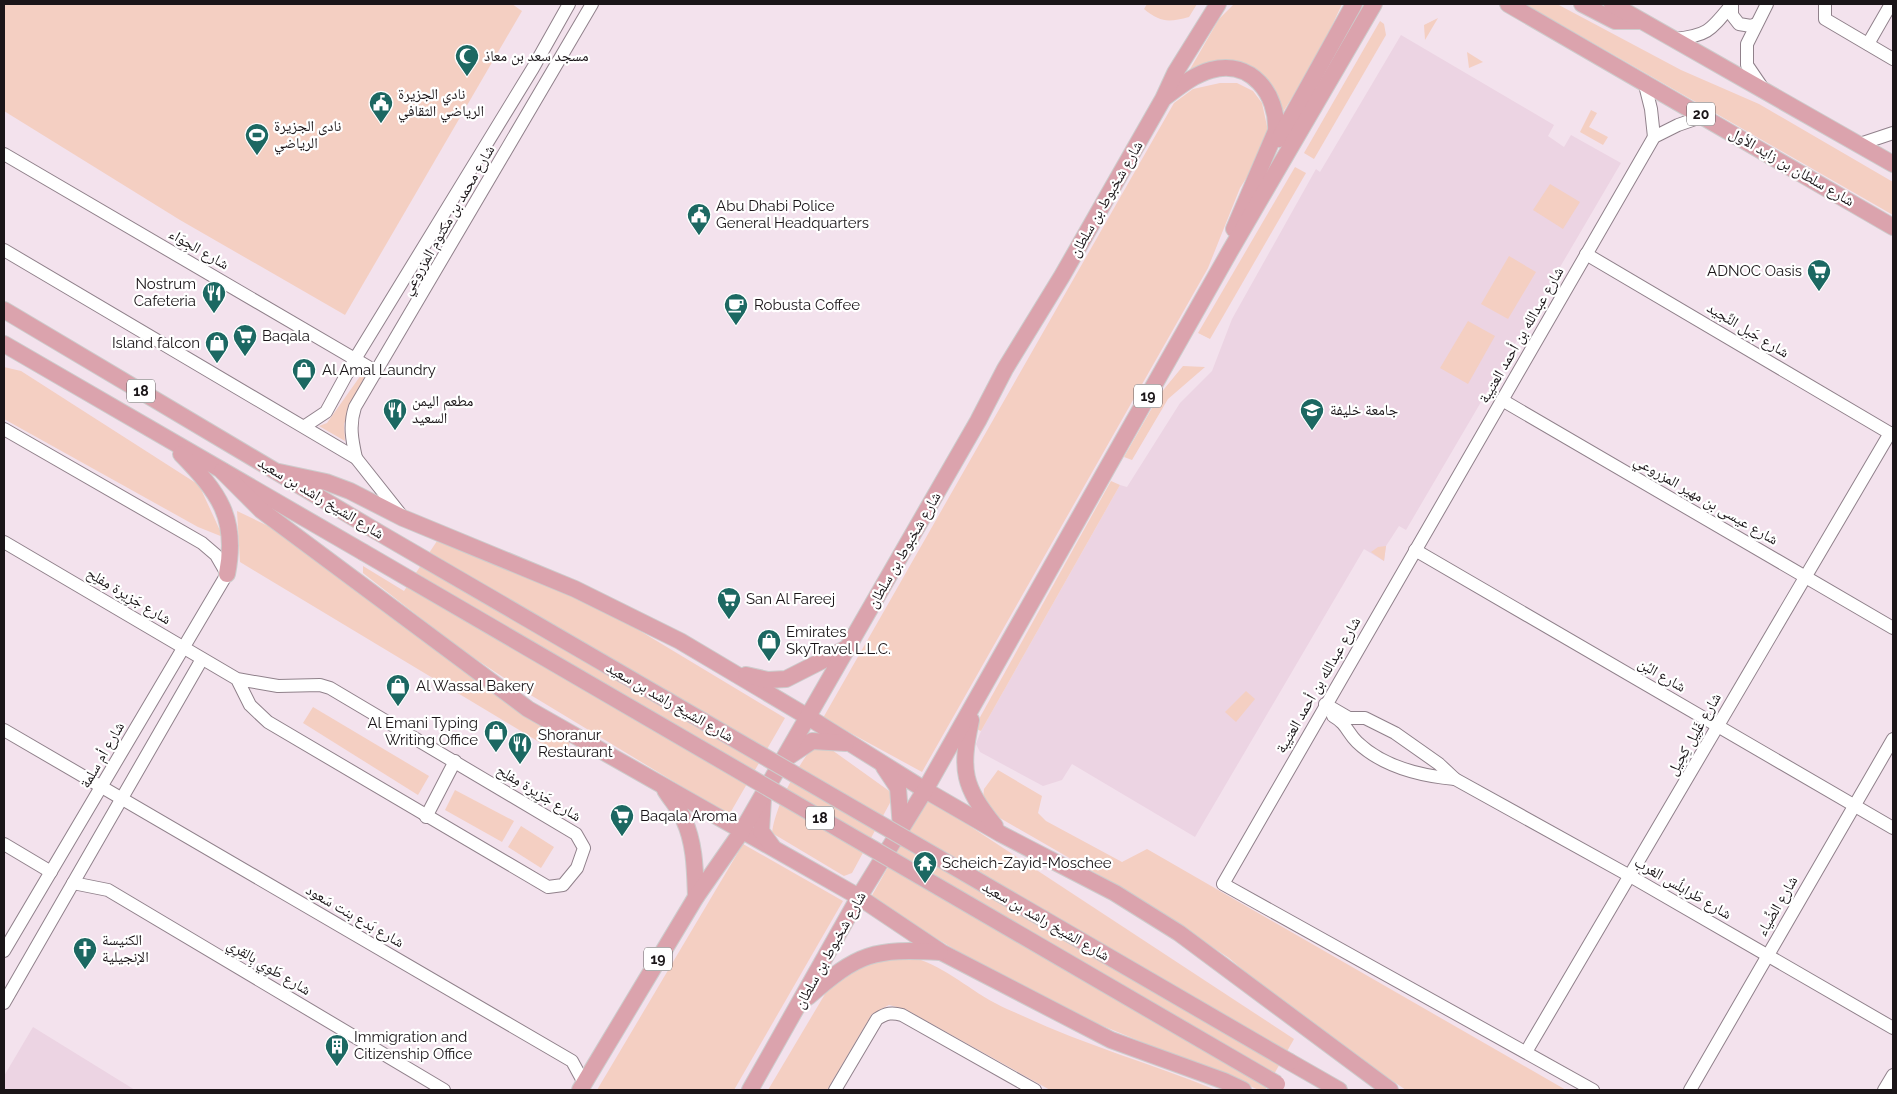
<svg xmlns="http://www.w3.org/2000/svg" width="1897" height="1094" font-family="Raleway,'Noto Naskh Arabic',sans-serif">
<style>
.built{fill:#ecd4e3}
.green{fill:#f4cfc2}
.lines{fill:none;stroke-linecap:round;stroke-linejoin:round}
.minor-casing{stroke:#90818b;stroke-width:14}
.major-casing{stroke:#cdcccc;stroke-width:18}
.minor{stroke:#fff;stroke-width:12}
.major{stroke:#dba3ad;stroke-width:16}
.major-bridge-casing{stroke:#cdcccc;stroke-width:18;stroke-linecap:butt}
.major-bridge{stroke:#dba3ad;stroke-width:16}
.labels{text-anchor:middle;dominant-baseline:central;stroke-width:4.5;stroke-linejoin:round;paint-order:stroke}
.shield{fill:#fff;stroke:#5f5b5d;stroke-width:1}
.shield-label{font-size:14px;font-weight:bold;fill:#1a1518}
.poi-label{font-size:15px;fill:#1a1518;stroke:#fff;text-anchor:start}
.street-label{font-size:15px;fill:#1a1518;stroke:#fff}
</style>
<rect width="100%" height="100%" fill="#f3e2ed"/>
<g class="built">
<polygon points="1401,35 1554,125 1548,136 1564,147 1571,135 1621,163 1406,530 1399,526 1386,546 1384,561 1364,549 1195,837 1072,764 1062,780 1043,786 980,752 976,744 981,731 1120,485 1127,487 1180,403 1212,371 1232,319 1316,169 1320,172"/>
<polygon points="33,1027 135,1090 4,1090 4,1076"/>
</g>
<g class="green">
<polygon points="4,4 512,4 522,11 345,315 180,220 4,111"/>
<path d="M1147 4H1197L1189 17C1169 22 1161 23 1144 9Z"/>
<polygon points="1234,4 1342,4 1319,54 1280,117 1256,72 1189,71 1219,19"/>
<polygon points="1525,4 1557,4 1681,70 1759,104 1893,182 1893,215"/>
<polygon points="1438,18 1425,40 1424,25"/>
<polygon points="1380,21 1384,24 1386,35 1314,159 1304,153"/>
<polygon points="1467,52 1483,62 1469,68"/>
<polygon points="1220,83 1237,83 1253,91 1262,103 1268,131 1263,152 1240,188 1208,268 922,772 823,718 1174,103 1193,89"/>
<polygon points="1591,110 1597,113 1589,127 1608,137 1603,145 1580,132"/>
<polygon points="1295,167 1306,173 1210,339 1198,333"/>
<polygon points="1550,184 1580,202 1563,229 1533,210"/>
<polygon points="1509,256 1536,272 1508,319 1481,304"/>
<polygon points="1468,321 1495,336 1468,384 1440,368"/>
<polygon points="1183,366 1205,367 1168,399 1132,460 1124,457 1160,394"/>
<polygon points="4,367 21,371 199,485 223,537 198,527 4,419"/>
<polygon points="366,373 344,424 345,441 319,426 327,423 361,375"/>
<polygon points="1111,481 1120,485 981,731 974,728"/>
<polygon points="237,511 287,535 374,597 447,659 571,740 564,757 240,562"/>
<polygon points="437,541 602,608 785,718 729,815 524,691 459,648 363,573 363,566 404,591"/>
<polygon points="1386,546 1384,561 1371,552 1378,547"/>
<polygon points="1246,691 1255,699 1236,722 1225,712"/>
<polygon points="313,707 429,776 418,795 303,723"/>
<path d="M814 745H825L892 793 891 801 852 873 844 876 772 833C775 806 797 767 814 745Z"/>
<polygon points="998,770 1042,796 1038,813 1046,821 1122,862 1147,849 1566,1090 1406,1090 1303,1021 1229,958 1132,894 993,814 983,799 984,789"/>
<polygon points="455,790 514,821 502,842 445,810"/>
<polygon points="927,798 1294,1039 1265,1090 1259,1090 1064,1010 966,956 870,899"/>
<polygon points="521,826 554,847 541,868 508,847"/>
<polygon points="743,844 843,901 734,1090 597,1090"/>
<path d="M908 956C942 964 965 987 995 1003 1004 1008 1014 1012 1023 1016 1085 1045 1152 1064 1216 1090H1050L905 1009 889 1005 872 1014 827 1090H768L825 994 835 982 869 961Z"/>
</g>
<g class="lines">
<g class="minor-casing">
<g id="minor">
<polyline points="1732,4 1732,15 1739,24 1751,26 1756,24"/>
<polyline points="1825,4 1825,19 1893,59"/>
<path d="M1674 39C1708 36 1711 30 1732 4"/>
<polyline points="1868,44 1891,4"/>
<polyline points="1644,81 1651,109 1654,137"/>
<polyline points="1764,90 1747,65 1747,44 1767,4"/>
<polyline points="1860,144 1893,133"/>
<polyline points="4,154 377,372"/>
<polyline points="4,250 356,458 402,516"/>
<polyline points="1586,254 1893,435"/>
<polyline points="1502,400 1893,628"/>
<polyline points="305,426 326,412 355,359 533,68 569,4"/>
<polyline points="4,429 202,543 216,555 227,574 4,951"/>
<path d="M356 458C352 440 349 425 355 407L592 4"/>
<polyline points="4,542 237,679 278,686 320,685 330,688 576,834 584,848 577,868 563,885 548,887 268,722 250,705 237,679"/>
<polyline points="1415,550 1893,828"/>
<polyline points="1325,704 1349,718 1365,718 1395,733 1439,764 1455,779 1630,876 1893,1028"/>
<path d="M1333 716C1347 724 1347 732 1357 742 1382 766 1421 776 1455 779"/>
<polyline points="4,730 572,1061 584,1083"/>
<polyline points="426,817 455,761"/>
<polyline points="4,844 51,872"/>
<polyline points="73,883 108,890 444,1090"/>
<polyline points="4,1003 202,659"/>
<polyline points="1526,1052 1890,433"/>
<path d="M835 1090 877 1019C886 1013 892 1012 902 1015L1035 1090"/>
<polyline points="1593,1090 1223,884 1654,137 1678,125 1704,116"/>
<polyline points="1690,1090 1893,739"/>
<polyline points="1884,1090 1893,1075"/>
</g>
</g>
<g class="major-casing">
<g id="major">
<polyline points="1508,4 1893,227"/>
<polyline points="1582,4 1615,21 1639,21"/>
<polyline points="1612,4 1893,164"/>
<path d="M1164 98C1179 87 1193 75 1211 70 1251 59 1278 94 1276 131L1234 229"/>
<polyline points="1279,139 1354,4"/>
<polyline points="4,310 376,531"/>
<polyline points="4,344 363,552"/>
<path d="M181 454C219 493 238 518 227 574"/>
<polyline points="222,471 261,510 528,709 859,897 941,952 1111,1040 1224,1081 1243,1090"/>
<polyline points="279,472 326,482 350,491 403,518 575,589 680,641 808,717 925,790 1001,834 1115,893 1179,933 1390,1090"/>
<polyline points="746,675 768,680 786,679 849,647"/>
<path d="M971 720C960 771 963 786 995 826"/>
<polyline points="788,757 812,741 846,743"/>
<polyline points="884,767 898,788 901,828"/>
<path d="M665 790C671 800 680 809 684 820 695 844 695 871 696 897"/>
<polyline points="763,799 761,831 772,846"/>
<path d="M808 997C858 953 874 948 940 952"/>
<polyline points="1290,1062 1339,1090"/>
<polyline points="580,1090 696,897 742,831 978,421 1005,369 1062,276 1163,99 1175,73 1218,4"/>
<polyline points="750,1090 859,897 925,790 1230,251 1374,4"/>
</g>
</g>
<use href="#minor" class="minor"/>
<use href="#major" class="major"/>
<g class="major-bridge-casing">
<g id="major-bridge">
<polyline points="376,531 1290,1062"/>
<polyline points="363,552 1277,1084"/>
</g>
</g>
<use href="#major-bridge" class="major-bridge"/>
</g>
<defs>
<g id="mosque-pin" transform="scale(1.25)"><path d="M0 17L-7.5 6A9.5 9.5 0 1 1 7.5 6Z" fill="#1c6862" stroke="#fff"/><path d="M3.5-4.9A6 6 0 1 0 3.5 4.9A5 5 0 1 1 3.5-4.9Z" fill="#fff"/></g>
<g id="civic-pin" transform="scale(1.25)"><path d="M0 17L-7.5 6A9.5 9.5 0 1 1 7.5 6Z" fill="#1c6862" stroke="#fff"/><path d="M-.6-6.5H3V-4.5H.6V-3L4-1V1h2V6H-6V1h2V-1L-.6-3ZM-1.2 2.5V6h2.4V2.5Z" fill="#fff"/></g>
<g id="stadium-pin" transform="scale(1.25)"><path d="M0 17L-7.5 6A9.5 9.5 0 1 1 7.5 6Z" fill="#1c6862" stroke="#fff"/><path d="M0-5a6.5 5 0 1 0 0 10a6.5 5 0 1 0 0-10ZM-3.5-1.8h7v3.6h-7Z" fill="#fff"/></g>
<g id="supermarket-pin" transform="scale(1.25)"><path d="M0 17L-7.5 6A9.5 9.5 0 1 1 7.5 6Z" fill="#1c6862" stroke="#fff"/><path d="M-6-5.5h2.5l.6 2H6L4.5 2H-2.5L-4.4-4H-6ZM-1.5 3.2a1.3 1.3 0 1 0 .1 0ZM3 3.2a1.3 1.3 0 1 0 .1 0Z" fill="#fff"/></g>
<g id="restaurant-pin" transform="scale(1.25)"><path d="M0 17L-7.5 6A9.5 9.5 0 1 1 7.5 6Z" fill="#1c6862" stroke="#fff"/><path d="M-5-6h1v4h1v-4h1v4h1v-4h1v5L-1.5 .5V6h-2V.5L-5-1ZM5-6V6H3V1.5H1.5Q1.5-4 5-6Z" fill="#fff"/></g>
<g id="cafe-pin" transform="scale(1.25)"><path d="M0 17L-7.5 6A9.5 9.5 0 1 1 7.5 6Z" fill="#1c6862" stroke="#fff"/><path d="M-5.5-4.5H6V0H3Q3 3.5 0 3.5H-2.5Q-5.5 3.5-5.5 0ZM3-3.2v2h1.7v-2ZM-6 4.5H4V6H-6Z" fill="#fff"/></g>
<g id="shop-pin" transform="scale(1.25)"><path d="M0 17L-7.5 6A9.5 9.5 0 1 1 7.5 6Z" fill="#1c6862" stroke="#fff"/><path d="M-5-2.5h2.3a2.7 3.5 0 0 1 5.4 0H5L5.5 6h-11ZM-1.5-2.5h3a1.5 2.3 0 0 0-3 0Z" fill="#fff"/></g>
<g id="university-pin" transform="scale(1.25)"><path d="M0 17L-7.5 6A9.5 9.5 0 1 1 7.5 6Z" fill="#1c6862" stroke="#fff"/><path d="M0-5L7-2L0 1L-7-2ZM-4 1L0 2.5L4 1V4Q0 6-4 4Z" fill="#fff"/></g>
<g id="temple-pin" transform="scale(1.25)"><path d="M0 17L-7.5 6A9.5 9.5 0 1 1 7.5 6Z" fill="#1c6862" stroke="#fff"/><path d="M0-6L5-2H3V0L6.5 2.5H4V6H1.5V3h-3V6H-4V2.5H-6.5L-3 0V-2H-5Z" fill="#fff"/></g>
<g id="church-pin" transform="scale(1.25)"><path d="M0 17L-7.5 6A9.5 9.5 0 1 1 7.5 6Z" fill="#1c6862" stroke="#fff"/><path d="M-1.2-6h2.4v3.5h3.3v2.4h-3.3V6h-2.4V-.1h-3.3v-2.4h3.3Z" fill="#fff"/></g>
<g id="building-pin" transform="scale(1.25)"><path d="M0 17L-7.5 6A9.5 9.5 0 1 1 7.5 6Z" fill="#1c6862" stroke="#fff"/><path d="M-4-6H4V6H1V3H-1V6H-4ZM-2.5-4.3h1.7v1.8h-1.7ZM.8-4.3h1.7v1.8H.8ZM-2.5-1h1.7V.8h-1.7ZM.8-1h1.7V.8H.8Z" fill="#fff"/></g>
</defs>
<g fill-rule="evenodd">
<use href="#mosque-pin" x="467" y="56"/>
<use href="#civic-pin" x="381" y="103"/>
<use href="#stadium-pin" x="257" y="135"/>
<use href="#civic-pin" x="699" y="215"/>
<use href="#supermarket-pin" x="1819" y="271"/>
<use href="#restaurant-pin" x="214" y="293"/>
<use href="#cafe-pin" x="736" y="305"/>
<use href="#supermarket-pin" x="245" y="336"/>
<use href="#shop-pin" x="217" y="343"/>
<use href="#shop-pin" x="304" y="370"/>
<use href="#restaurant-pin" x="395" y="410"/>
<use href="#university-pin" x="1312" y="410"/>
<use href="#supermarket-pin" x="729" y="599"/>
<use href="#shop-pin" x="769" y="641"/>
<use href="#shop-pin" x="398" y="686"/>
<use href="#shop-pin" x="496" y="732"/>
<use href="#restaurant-pin" x="520" y="744"/>
<use href="#supermarket-pin" x="622" y="816"/>
<use href="#temple-pin" x="925" y="863"/>
<use href="#church-pin" x="85" y="949"/>
<use href="#building-pin" x="337" y="1046"/>
</g>
<g class="labels">
<g class="shield">
<rect x="1687" y="102.5" width="28" height="23" rx="4"/>
<rect x="127" y="379.5" width="28" height="23" rx="4"/>
<rect x="1134" y="384.5" width="28" height="23" rx="4"/>
<rect x="806" y="806.5" width="28" height="23" rx="4"/>
<rect x="644" y="947.5" width="28" height="23" rx="4"/>
</g>
<g class="shield-label">
<text x="1701" y="114">20</text>
<text x="141" y="391">18</text>
<text x="1148" y="396">19</text>
<text x="820" y="818">18</text>
<text x="658" y="959">19</text>
</g>
<g class="poi-label">
<text x="484" y="56">مسجد سعد بن معاذ</text>
<text x="398" y="94">نادي الجزيرة<tspan x="398" dy="17">الرياضي الثقافي</tspan></text>
<text x="274" y="126">نادى الجزيرة<tspan x="274" dy="17">الرياضي</tspan></text>
<text x="716" y="206">Abu Dhabi Police<tspan x="716" dy="17">General Headquarters</tspan></text>
<text x="1802" y="271" text-anchor="end">ADNOC Oasis</text>
<text x="196" y="284" text-anchor="end">Nostrum<tspan x="196" dy="17">Cafeteria</tspan></text>
<text x="754" y="305">Robusta Coffee</text>
<text x="262" y="336">Baqala</text>
<text x="200" y="343" text-anchor="end">Island falcon</text>
<text x="322" y="370">Al Amal Laundry</text>
<text x="412" y="401">مطعم اليمن<tspan x="412" dy="17">السعيد</tspan></text>
<text x="1330" y="410">جامعة خليفة</text>
<text x="746" y="599">San Al Fareej</text>
<text x="786" y="632">Emirates<tspan x="786" dy="17">SkyTravel L.L.C.</tspan></text>
<text x="416" y="686">Al Wassal Bakery</text>
<text x="478" y="723" text-anchor="end">Al Emani Typing<tspan x="478" dy="17">Writing Office</tspan></text>
<text x="538" y="735">Shoranur<tspan x="538" dy="17">Restaurant</tspan></text>
<text x="640" y="816">Baqala Aroma</text>
<text x="942" y="863">Scheich-Zayid-Moschee</text>
<text x="102" y="940">الكنيسة<tspan x="102" dy="17">الإنجيلية</tspan></text>
<text x="354" y="1037">Immigration and<tspan x="354" dy="17">Citizenship Office</tspan></text>
</g>
<g class="street-label">
<text transform="translate(1792 167) rotate(30)">شارع سلطان بن زايد الأول</text>
<text transform="translate(1106 199) rotate(-60)">شارع شخبوط بن سلطان</text>
<text transform="translate(448 220) rotate(-60)">شارع محمد بن مكتوم المزروعي</text>
<text transform="translate(199 249) rotate(30)">شارع الجِوَاء</text>
<text transform="translate(1748 330) rotate(31)">شارع جَبل النِّجيد</text>
<text transform="translate(1521 335) rotate(-60)">شارع عبدالله بن أحمد العتيبة</text>
<text transform="translate(321 498) rotate(31)">شارع الشيخ راشد بن سعيد</text>
<text transform="translate(1706 500) rotate(30)">شارع عيسى بن مهير المزروعي</text>
<text transform="translate(904 550) rotate(-60)">شارع شخبوط بن سلطان</text>
<text transform="translate(129 596) rotate(31)">شارع جَزِيرة مِفلِح</text>
<text transform="translate(1662 675) rotate(30)">شارع البُن</text>
<text transform="translate(1318 685) rotate(-60)">شارع عبدالله بن أحمد العتيبة</text>
<text transform="translate(670 702) rotate(30)">شارع الشيخ راشد بن سعيد</text>
<text transform="translate(1694 734) rotate(-60)">شارع غَلِيل كِحِيل</text>
<text transform="translate(102 755) rotate(-60)">شارع أم سلمة</text>
<text transform="translate(539 793) rotate(31)">شارع جَزِيرة مِفلِح</text>
<text transform="translate(1683 888) rotate(30)">شارع طَرابلُس الغرب</text>
<text transform="translate(1777 906) rotate(-60)">شارع الضِّياء</text>
<text transform="translate(355 916) rotate(30)">شارع بَدع بنت سَعود</text>
<text transform="translate(1046 921) rotate(30)">شارع الشيخ راشد بن سعيد</text>
<text transform="translate(830 950) rotate(-61)">شارع شخبوط بن سلطان</text>
<text transform="translate(269 967) rotate(31)">شارع طَوِي بِالقِرِي</text>
</g>
</g>
<rect width="1897" height="1094" fill="none" stroke="#1a1518" stroke-width="10"/>
</svg>
